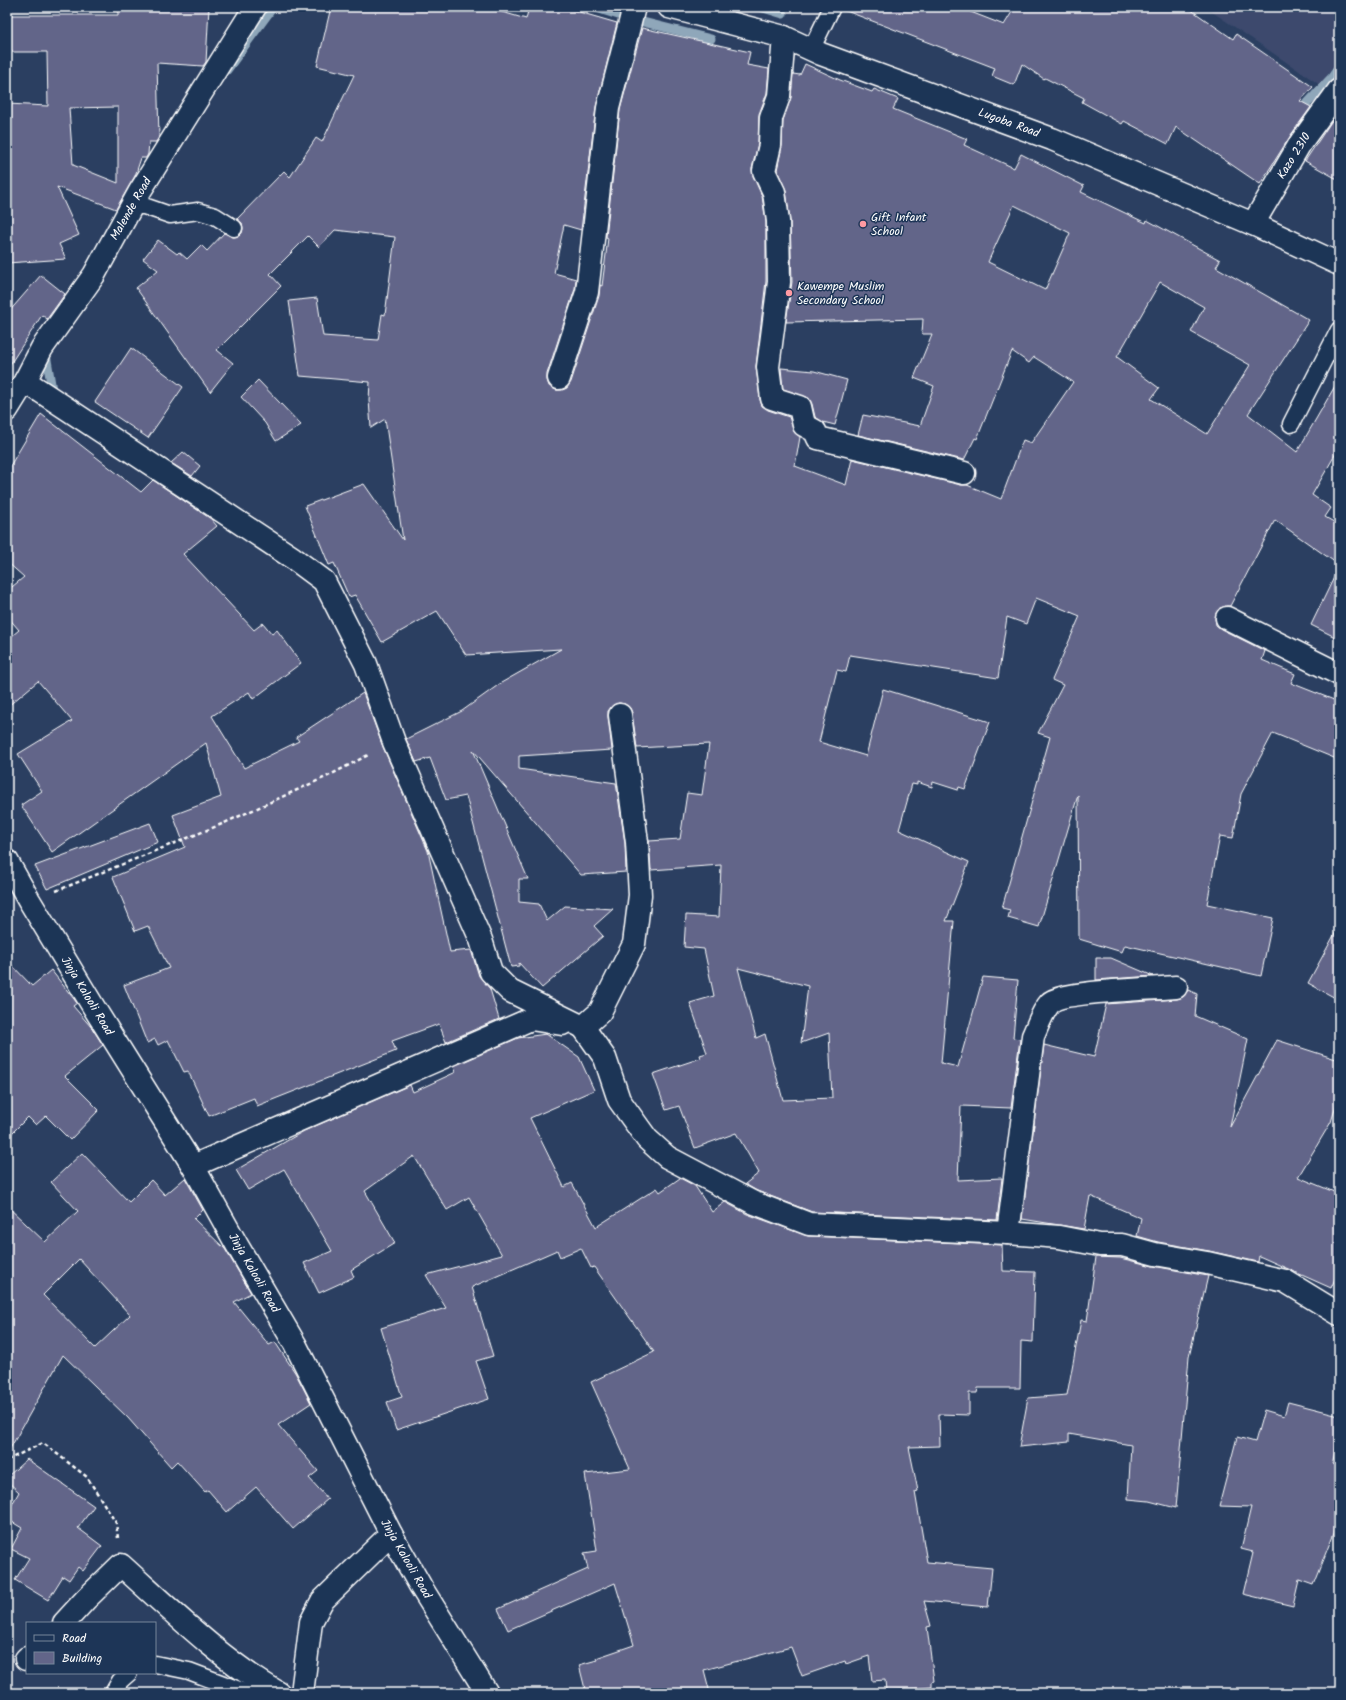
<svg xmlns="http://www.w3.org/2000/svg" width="1346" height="1700" font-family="Kalam,sans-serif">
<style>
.built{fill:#3c4a6d}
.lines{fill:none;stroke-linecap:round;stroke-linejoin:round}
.stream{stroke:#8fa7ba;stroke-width:9}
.building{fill:#626589;stroke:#fff;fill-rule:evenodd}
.lane-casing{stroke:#fff;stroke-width:19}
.street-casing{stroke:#fff;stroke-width:25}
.secondary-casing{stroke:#fff;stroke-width:25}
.path{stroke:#fff;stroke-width:2.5;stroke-dasharray:4 3;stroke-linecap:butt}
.lane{stroke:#1d3557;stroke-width:16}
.street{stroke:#1d3557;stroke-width:22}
.secondary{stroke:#1d3557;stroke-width:22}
.poi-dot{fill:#ff9aa2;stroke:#1d3557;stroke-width:1.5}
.labels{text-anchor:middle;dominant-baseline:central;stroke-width:3;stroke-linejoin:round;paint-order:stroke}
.street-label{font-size:12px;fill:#fff;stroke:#1d3557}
.poi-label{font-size:12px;fill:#fff;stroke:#1d3557;text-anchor:start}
</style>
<rect width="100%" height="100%" fill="#2b3f61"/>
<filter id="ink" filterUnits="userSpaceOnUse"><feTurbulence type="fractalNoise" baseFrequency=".025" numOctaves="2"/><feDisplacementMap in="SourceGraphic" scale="8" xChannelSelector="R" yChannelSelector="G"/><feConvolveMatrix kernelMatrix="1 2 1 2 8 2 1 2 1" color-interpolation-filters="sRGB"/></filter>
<g filter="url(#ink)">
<polygon class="built" points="1205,7 1339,7 1339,60 1320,85"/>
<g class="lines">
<g class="stream">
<polyline points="593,7 631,19 711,39"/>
<polyline points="760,7 783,14"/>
<polyline points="227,70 273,7"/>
<polyline points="1298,113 1332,77 1339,67"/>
<polyline points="49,351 46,354 52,390"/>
</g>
</g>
<g class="building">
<path d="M118 7H209L206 62 203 66 157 63 159 137 156 142H149L148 154 146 158H141L135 176 116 209 57 187 79 235 59 244 66 259 7 263V104L48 106 47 52H7V15H118ZM118 107V183L73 165 69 108Z"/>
<path d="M331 7H485L526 19 529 7H562L617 23 596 107 581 230 564 225 554 273 576 279 575 289 547 374V380L549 386 556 390H562L567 388 571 382 599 296 600 285 602 286 608 238 606 237 620 110 642 28 750 52 747 65 769 69 767 93 759 114 758 143 752 169 753 176 762 196 766 222V281L756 366 760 400 762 406 768 410 789 417 794 432 800 437 795 466 846 485 852 459 961 485H967L1001 499 1023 440 1031 443 1073 382 1034 357 1029 363 1012 351 977 439 975 438 964 460 858 435 863 415 920 426 934 386 914 378 932 334H922L923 319 786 322 792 282 790 221 786 190 777 170 782 146 783 120 791 97 793 74 800 75 805 64 840 80 872 92 874 89 898 99 893 109 967 139 964 145 1014 168 1021 154 1084 186 1081 192 1146 223 1147 220 1220 260 1216 267 1309 320 1248 414 1297 452 1339 379V448L1312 495 1331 508 1325 517 1339 525V565L1275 520 1230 606H1226L1220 608 1216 613 1215 618 1216 625 1221 629 1265 651 1262 660 1295 674 1291 683 1339 702V760L1273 733 1241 794 1233 838 1220 836 1207 904 1273 918 1261 976 1125 945 1122 952 1079 939 1078 795 1039 927 1008 918 1010 910 1002 908 1050 737 1038 733 1063 685 1052 680 1080 616 1036 598 1026 624 1007 617 998 678 850 655 846 672 837 670 819 742 866 756 883 689 990 722 965 789 959 787 958 790 933 782 932 787 917 782V785L912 784 899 830 969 862 946 921H954L941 1063 958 1067 983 977 1018 980 1013 1038 1020 1039 1011 1108 961 1106 958 1180 1002 1178 997 1220 812 1212 757 1191 745 1184 759 1173 736 1133 695 1148 679 1106 666 1110 653 1074 701 1058 700 1055 707 1053 690 1003 714 996 704 949 684 947 686 915 719 917 721 865 651 870 649 841 680 839 687 793 702 795 709 744 637 748 632 713 630 708 625 704 619 703 613 705 608 711V717L612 750 519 756V769L616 783 625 843 626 872 581 875 473 750 528 879H519V902L539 904 547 921 565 906 613 909 594 926 603 936 542 988 519 963V966L511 967 466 796 446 800 430 758 416 762 406 739 462 711 501 683 561 649 466 655 437 611 382 642 355 595 349 597 334 563 329 565 305 506 364 484 403 540 385 419 371 428 369 400 370 382 300 376 289 301 317 298 323 336 378 340 382 314 385 315 395 237 335 230 319 247 308 236 270 274 281 286 217 350 233 363 210 392 136 288 158 270 143 259 158 240 177 254 179 252 187 259 201 245 207 251 224 233 233 237 239 236 242 233 243 228 242 223 237 219 284 171 290 177 316 138 322 142 354 75 317 66ZM1014 205 1070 233 1045 290 988 262ZM1160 282 1204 307 1191 332 1250 365 1207 434 1151 399 1159 388 1117 357ZM738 968 808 986 801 1043 829 1033 832 1098 783 1100 765 1034 756 1038Z"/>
<polygon points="841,7 958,7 1004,25 1015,7 1187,7 1233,39 1236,34 1313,87 1300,101 1311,107 1291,135 1260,184 1176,127 1168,144 1124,121 1122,124 1082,102 1084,98 1045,78 1044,79 1022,64 1014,85 992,76 995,68 841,9"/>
<polygon points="1333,119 1339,122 1339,180 1305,161"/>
<polygon points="41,275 65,294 47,319 42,315 7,369 7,314"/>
<polygon points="131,348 183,387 148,438 95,402"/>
<polygon points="781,368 814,371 847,380 835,425 823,422 815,417 812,404 809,398 783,389"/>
<polygon points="258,380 301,425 276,441 265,423 241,397"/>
<polygon points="41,414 141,492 153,480 211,519 217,526 183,554 254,630 263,623 272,634 277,630 301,663 253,699 249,692 212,716 244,768 299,741 296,737 363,693 383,747 428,851 450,952 471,950 479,976 490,989 499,1019 446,1042 439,1024 392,1041 396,1051 257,1106 254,1098 209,1116 188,1071 184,1072 168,1040 158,1045 155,1039 147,1043 124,985 169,968 148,926 135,931 113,877 185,847 173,815 221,797 206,743 52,852 21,805 42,791 18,754 72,721 38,681 7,707 7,640 19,630 7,616 7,591 24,577 7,562 7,471"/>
<polygon points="183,452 200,466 192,476 171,463"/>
<polygon points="1339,567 1339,639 1311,625"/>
<polygon points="150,823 158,842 47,889 35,866"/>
<polygon points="1339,926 1339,1000 1308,983"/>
<polygon points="1096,958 1111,958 1153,976 1096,980"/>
<polygon points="7,960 32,986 51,970 74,999 77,1003 73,1006 92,1028 103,1045 65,1076 99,1110 70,1140 46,1116 36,1125 28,1117 7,1138"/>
<polygon points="1188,990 1197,994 1195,1016 1248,1039 1230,1127 1277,1040 1339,1060 1339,1096 1331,1122 1298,1177 1339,1194 1339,1270 1331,1288 1259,1256 1258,1262 1209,1251 1158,1242 1137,1236 1141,1218 1090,1196 1084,1229 1022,1219 1044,1045 1094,1057 1106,1004 1177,999 1183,997"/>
<polygon points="546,1034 579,1057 594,1090 530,1118 564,1187 572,1183 596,1227 657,1188 660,1192 680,1178 695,1186 712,1212 725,1202 747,1214 808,1236 1002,1245 1003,1271 1035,1272 1033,1342 1021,1341 1020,1388 978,1388 977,1393 969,1393 969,1415 939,1414 940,1446 909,1447 918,1491 915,1492 927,1562 992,1568 988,1607 924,1601 931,1626 927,1627 934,1681 932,1682 932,1687 886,1691 885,1680 872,1681 869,1656 846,1664 845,1661 802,1676 791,1647 704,1670 710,1693 586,1693 579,1665 597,1660 596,1658 634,1645 615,1583 508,1630 498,1609 588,1569 584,1553 597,1551 585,1474 630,1469 591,1382 654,1352 594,1267 591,1268 581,1248 560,1257 557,1250 472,1287 493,1356 476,1361 489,1399 396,1430 387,1402 402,1397 381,1328 446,1308 426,1275 502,1255 469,1197 447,1210 414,1156 365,1191 395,1243 351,1270 354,1277 319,1293 304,1263 332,1251 284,1169 248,1190 236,1170 304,1131 410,1085 413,1092 456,1072 454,1066 518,1038"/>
<path d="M82 1153 129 1202 151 1180 165 1195 185 1178 203 1210 194 1219 225 1249 251 1293 234 1302 269 1345 275 1342 296 1374 311 1403 278 1425 318 1471 309 1478 328 1499 293 1529 256 1487 227 1512 208 1490 205 1492 177 1461 171 1467 128 1418 63 1355 7 1454V1206L45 1242 78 1211 51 1182ZM79 1259 130 1315 95 1348 43 1295Z"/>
<polygon points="1096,1257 1120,1258 1153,1266 1208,1276 1189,1357 1176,1508 1149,1501 1128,1499 1131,1445 1069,1434 1069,1442 1019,1447 1028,1398 1067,1395 1081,1320 1087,1321"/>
<polygon points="1288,1402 1339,1415 1339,1436 1332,1464 1339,1467 1339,1520 1313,1585 1299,1580 1293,1606 1243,1594 1253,1552 1241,1549 1251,1507 1219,1506 1237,1437 1255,1442 1264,1410 1284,1416"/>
<polygon points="27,1459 94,1506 78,1528 102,1546 83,1571 78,1567 69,1580 63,1576 48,1600 15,1580 29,1558 11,1549 22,1528 7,1519 7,1513 19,1492 7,1481 7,1477"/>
</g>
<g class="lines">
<g class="lane-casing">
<g id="lane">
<polyline points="811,50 832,7"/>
<polyline points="132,206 144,206 170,215 198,211 215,216 234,228"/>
<polyline points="1291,424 1339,330"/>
<polyline points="155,1664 189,1671 247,1693"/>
<polyline points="113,1693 120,1681 129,1673"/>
</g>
</g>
<g class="street-casing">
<g id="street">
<polyline points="784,37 779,96 771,118 770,145 764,171 774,192 778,221 779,282 768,367 772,398 800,407 804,425 815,431 818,438 964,473"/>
<polyline points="1253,224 1301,142 1339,90"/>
<polyline points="559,378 587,292 608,108 634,7"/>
<polyline points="25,381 293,558 324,581 366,664 394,742 481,940 491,972 510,991 583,1027"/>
<polyline points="7,410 25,381 42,348 94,275 140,191 255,7"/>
<polyline points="1227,618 1339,674"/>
<polyline points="620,715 637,842 640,895 634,944 600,1012 583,1027 605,1058 619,1100 647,1139 667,1157 752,1202 809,1224 1008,1233"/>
<polyline points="7,861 29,900 96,1011 193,1166 237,1245 295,1344 391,1534 421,1587 487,1693"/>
<path d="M1176 987C1155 989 1061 991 1050 1003 1042 1012 1038 1025 1033 1036L1008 1233 1059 1237 1100 1245H1122L1155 1254 1207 1263 1285 1281 1339 1314"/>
<polyline points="193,1166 531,1019 562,1024"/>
<path d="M64 1623 86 1599 121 1565C171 1610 221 1660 279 1693"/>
<polyline points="26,1659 27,1658"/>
<polyline points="302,1693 311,1622 322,1601 391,1534"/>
</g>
</g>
<g class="secondary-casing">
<polyline id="secondary" points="669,7 784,37 821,54 1052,139 1253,224 1339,264"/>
</g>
<g class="path">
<polyline points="56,891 222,824 328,776 370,754"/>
<polyline points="7,1460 43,1443 87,1477 116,1523 118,1538"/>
</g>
<use href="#lane" class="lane"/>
<use href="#street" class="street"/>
<use href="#secondary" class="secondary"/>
</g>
</g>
<g class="poi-dot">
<circle cx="863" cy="224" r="4"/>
<circle cx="789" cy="293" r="4"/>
</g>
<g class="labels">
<g class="street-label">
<text transform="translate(1009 123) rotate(20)">Lugoba Road</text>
<text transform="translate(1294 156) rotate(-58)">Kazo 2310</text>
<text transform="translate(131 209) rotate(-60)">Malende Road</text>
<text transform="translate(87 996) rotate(59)">Jinja Kalooli Road</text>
<text transform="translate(254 1273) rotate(60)">Jinja Kalooli Road</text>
<text transform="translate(406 1559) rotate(60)">Jinja Kalooli Road</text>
</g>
<g class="poi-label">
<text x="871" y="217">Gift Infant<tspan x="871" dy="14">School</tspan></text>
<text x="797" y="286">Kawempe Muslim<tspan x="797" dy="14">Secondary School</tspan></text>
</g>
</g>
<rect width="1346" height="1700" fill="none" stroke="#1d3557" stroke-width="24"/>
<rect x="12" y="12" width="1322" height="1676" fill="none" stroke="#fff" stroke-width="1.5" filter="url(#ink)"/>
<rect x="26" y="1622" width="130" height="52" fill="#1d3557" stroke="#77869a"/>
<rect x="34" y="1635" width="20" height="6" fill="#1d3557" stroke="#77869a"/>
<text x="62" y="1642" font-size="12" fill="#ffffff">Road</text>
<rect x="34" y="1652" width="20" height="12" fill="#626589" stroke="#77869a"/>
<text x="62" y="1662" font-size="12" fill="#ffffff">Building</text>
</svg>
